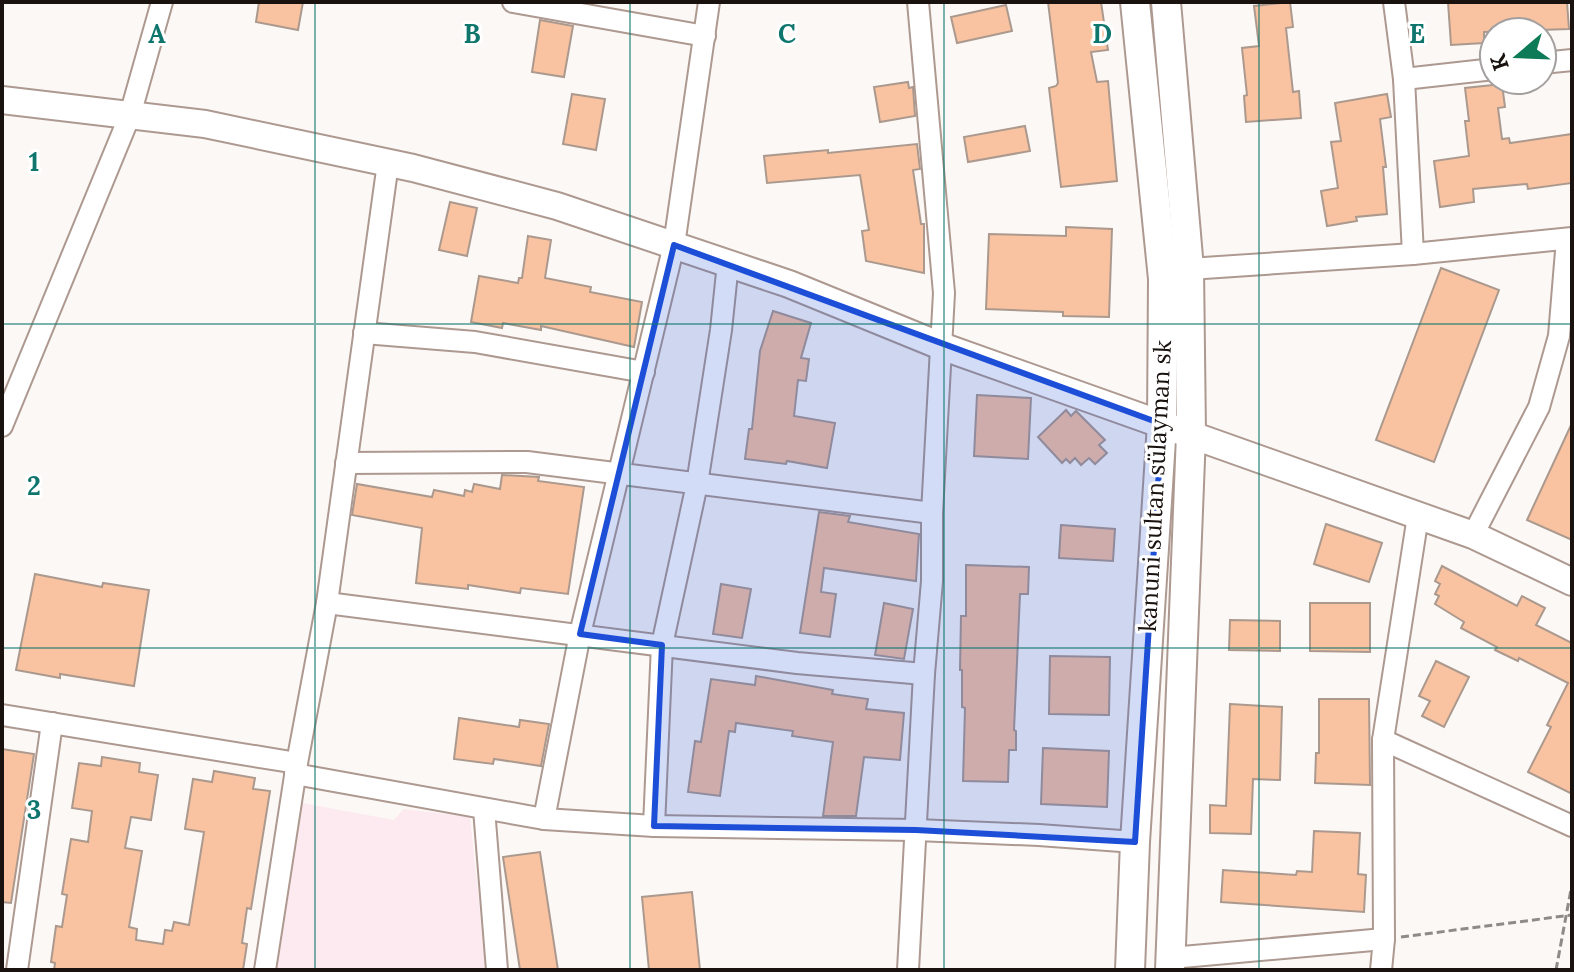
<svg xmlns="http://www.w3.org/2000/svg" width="1574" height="972" font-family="Lora,serif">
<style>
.education{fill:#fde9f0}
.building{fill:#f9c3a1;stroke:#ac998e;stroke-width:2}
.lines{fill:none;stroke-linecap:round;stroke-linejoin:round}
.minor-casing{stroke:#ad9990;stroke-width:24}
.tertiary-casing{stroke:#ad9990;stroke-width:30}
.secondary-casing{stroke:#ad9990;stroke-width:32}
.path{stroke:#8f8a87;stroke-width:3;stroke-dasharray:8 4;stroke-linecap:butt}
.minor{stroke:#fff;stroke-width:20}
.tertiary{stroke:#fff;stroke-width:26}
.secondary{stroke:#fff;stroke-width:28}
.marked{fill:#1d4ed8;fill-opacity:0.2;stroke:#1d4ed8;stroke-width:6;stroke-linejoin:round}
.grid{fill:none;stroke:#0f766e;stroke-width:2;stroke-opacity:0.55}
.labels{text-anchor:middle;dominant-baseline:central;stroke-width:6;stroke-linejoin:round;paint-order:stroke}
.street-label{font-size:24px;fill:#19120f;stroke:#fff}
.grid-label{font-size:26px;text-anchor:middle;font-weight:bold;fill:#0f766e;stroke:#fff;stroke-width:6;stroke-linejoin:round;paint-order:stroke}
</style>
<rect width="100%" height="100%" fill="#fcf8f6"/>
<polygon class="education" points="302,803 394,820 404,809 470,817 486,970 275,970"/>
<g class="building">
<polygon points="259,2 303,2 298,30 256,22"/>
<polygon points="1048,2 1101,2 1108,50 1091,52 1097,82 1108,81 1117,181 1061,187 1049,88 1056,86 1058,83"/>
<polygon points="1290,2 1293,27 1286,28 1293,92 1299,91 1301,118 1246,122 1244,96 1247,95 1242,48 1259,46 1254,6"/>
<polygon points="1448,2 1567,2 1569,29 1484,32 1484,43 1451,45"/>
<polygon points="1006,5 1012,31 957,43 951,17"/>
<polygon points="540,20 573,26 564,77 532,72"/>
<polygon points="908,82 909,88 913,87 915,116 880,122 874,87"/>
<polygon points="1502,84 1505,107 1498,108 1502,139 1509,138 1510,143 1572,134 1572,183 1528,189 1527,184 1473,189 1474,202 1440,207 1434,161 1469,156 1465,121 1469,121 1465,88"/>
<polygon points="572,94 605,99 596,150 563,144"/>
<polygon points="1387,94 1391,117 1380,119 1386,167 1383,167 1387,214 1356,217 1357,221 1327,226 1321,191 1338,188 1331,142 1341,141 1335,103"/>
<polygon points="1025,126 1030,151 968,162 964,137"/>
<polygon points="917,144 920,169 913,170 921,224 924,224 924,273 866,261 862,231 869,230 860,175 767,183 764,156 828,150 828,153"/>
<polygon points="450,202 477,208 467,256 439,250"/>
<polygon points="1066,227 1112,229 1109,317 1063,316 1063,312 986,309 989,234 1066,236"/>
<polygon points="528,236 551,240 545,278 591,287 590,292 642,302 634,347 541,326 541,330 503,323 502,328 471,322 479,276 518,283 519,278 522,278"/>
<polygon points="1441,268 1499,290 1434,462 1376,440"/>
<polygon points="773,311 811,323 801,358 809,359 806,381 798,380 794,416 835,423 827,468 787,461 786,464 745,459 749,429 752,429 760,351"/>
<polygon points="977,395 1031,398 1028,459 974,456"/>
<polygon points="1066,410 1071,416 1076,411 1105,440 1099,445 1107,453 1095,464 1089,458 1081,465 1075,458 1070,463 1066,459 1062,463 1038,437"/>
<polygon points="1572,423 1572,540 1527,520"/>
<polygon points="502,475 539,477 538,481 584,487 568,594 521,588 520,593 468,585 468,589 416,583 422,528 352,515 357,484 432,497 434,490 464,496 465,490 472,492 474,484 500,489"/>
<polygon points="819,512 850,516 848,522 919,534 916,581 824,568 821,592 836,594 830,637 800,633"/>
<polygon points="1326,524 1382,543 1369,582 1314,564"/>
<polygon points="1061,525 1115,529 1113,561 1059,558"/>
<polygon points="966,565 1029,567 1028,594 1020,594 1014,730 1016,731 1016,750 1009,750 1008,782 963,781 965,708 962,707 962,670 960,670 961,616 966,616"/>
<polygon points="1442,566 1517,606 1522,596 1545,608 1536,625 1572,643 1572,794 1528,772 1551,727 1547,725 1568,683 1519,658 1518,661 1495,650 1497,647 1461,628 1464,622 1435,604 1439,596 1435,594 1440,584 1435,581"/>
<polygon points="35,574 102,587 103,583 149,590 134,686 60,674 60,678 16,670"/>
<polygon points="721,584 751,589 742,638 713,634"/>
<polygon points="884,603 913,609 904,659 875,655"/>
<polygon points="1310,603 1370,603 1370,652 1310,651"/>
<polygon points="1230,620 1280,621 1280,651 1229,650"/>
<polygon points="1050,656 1110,657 1109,715 1049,714"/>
<polygon points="1436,661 1469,677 1444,727 1422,716 1430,701 1419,696"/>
<polygon points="756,676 833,690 832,694 868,699 866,709 904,713 900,760 864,757 856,816 823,816 833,742 792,736 793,731 736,723 735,732 729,731 720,796 688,792 695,741 701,742 711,679 755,685"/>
<polygon points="1319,699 1369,699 1370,785 1315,783 1316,753 1319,753"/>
<polygon points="1230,704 1282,707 1280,780 1253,779 1251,834 1210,833 1210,805 1226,806"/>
<polygon points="459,718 519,727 520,720 549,724 541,766 494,759 493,764 454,759"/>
<polygon points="1043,748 1109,751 1107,807 1041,804"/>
<polygon points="2,749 34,754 11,903 2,902"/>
<polygon points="102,757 140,763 139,772 158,775 151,820 131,817 125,848 142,851 129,927 137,929 136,940 163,944 165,930 172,931 174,922 189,925 204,832 185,829 193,779 212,782 214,771 255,778 253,789 270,791 251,909 247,908 242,943 247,944 243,970 54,970 55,963 51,962 56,926 62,927 67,895 62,894 71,839 88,842 92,811 72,808 79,763 101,766"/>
<polygon points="1314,831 1360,833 1358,874 1366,875 1364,912 1221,902 1223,870 1296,875 1297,871 1312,872"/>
<polygon points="540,852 558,970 520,970 503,857"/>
<polygon points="692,892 700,970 649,970 642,897"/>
</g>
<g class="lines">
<g class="minor-casing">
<g id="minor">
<polyline points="513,2 705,36"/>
<polyline points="1394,2 1404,79 1413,254"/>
<polyline points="1542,63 1572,60"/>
<polyline points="1404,79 1494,69"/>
<polyline points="1189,269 1413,254 1572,238"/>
<polyline points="364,333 475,342 644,372"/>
<polyline points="2,426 130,115 162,2"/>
<polyline points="346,463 527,462 932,513"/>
<polyline points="1473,535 1539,407 1559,336 1567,239"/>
<polyline points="327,603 797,663 924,674"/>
<polyline points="2,715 297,763"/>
<polyline points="1383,740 1572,826"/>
<polyline points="295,774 544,819 654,826 916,830 1039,835 1135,842"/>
<polyline points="484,809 497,970"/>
<polyline points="544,819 580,634 674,245 709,2"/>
<polyline points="654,826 662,645 697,484 721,330 728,263"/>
<polyline points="1171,958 1384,939"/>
<polyline points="17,970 52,723"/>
<polyline points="265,970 297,763 327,603 388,163"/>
<polyline points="908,970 924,674 932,581 932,513 944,293 918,2"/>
<polyline points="1381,970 1384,939 1383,740 1418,516"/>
</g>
</g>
<g class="tertiary-casing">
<polyline id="tertiary" points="2,100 205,124 413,168 557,206 789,284 941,346 1473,535 1572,582"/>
</g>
<g class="secondary-casing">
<g id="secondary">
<polyline points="1166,2 1189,269 1191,434 1170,970"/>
<polyline points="1130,970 1135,842 1162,424 1163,279 1135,2"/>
</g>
</g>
<g class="path">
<polyline points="1401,937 1572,915"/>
<polyline points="1556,970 1572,884"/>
</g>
<use href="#minor" class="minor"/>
<use href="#tertiary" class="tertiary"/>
<use href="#secondary" class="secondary"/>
</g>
<path class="marked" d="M674 245 1162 424 1135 842 916 830 654 826 662 645 580 634Z"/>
<path class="grid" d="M315 2V970M630 2V970M944 2V970M1259 2V970M2 324H1572M2 648H1572"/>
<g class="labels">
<g class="street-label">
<text transform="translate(1155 486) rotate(-87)">kanuni sultan sülayman sk</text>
</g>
</g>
<g class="grid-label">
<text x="157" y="43">A</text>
<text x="472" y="43">B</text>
<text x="787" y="43">C</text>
<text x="1102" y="43">D</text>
<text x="1417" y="43">E</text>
<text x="34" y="171">1</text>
<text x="34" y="495">2</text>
<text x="34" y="819">3</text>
</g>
<rect width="1574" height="972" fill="none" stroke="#19120f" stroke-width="8"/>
<g transform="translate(1518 56) rotate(251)"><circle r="38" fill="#ffffff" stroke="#a3a09f" stroke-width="2"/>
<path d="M0-6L14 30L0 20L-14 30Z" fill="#0d7b57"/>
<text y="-12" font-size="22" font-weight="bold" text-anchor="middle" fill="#19120f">K</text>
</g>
</svg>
